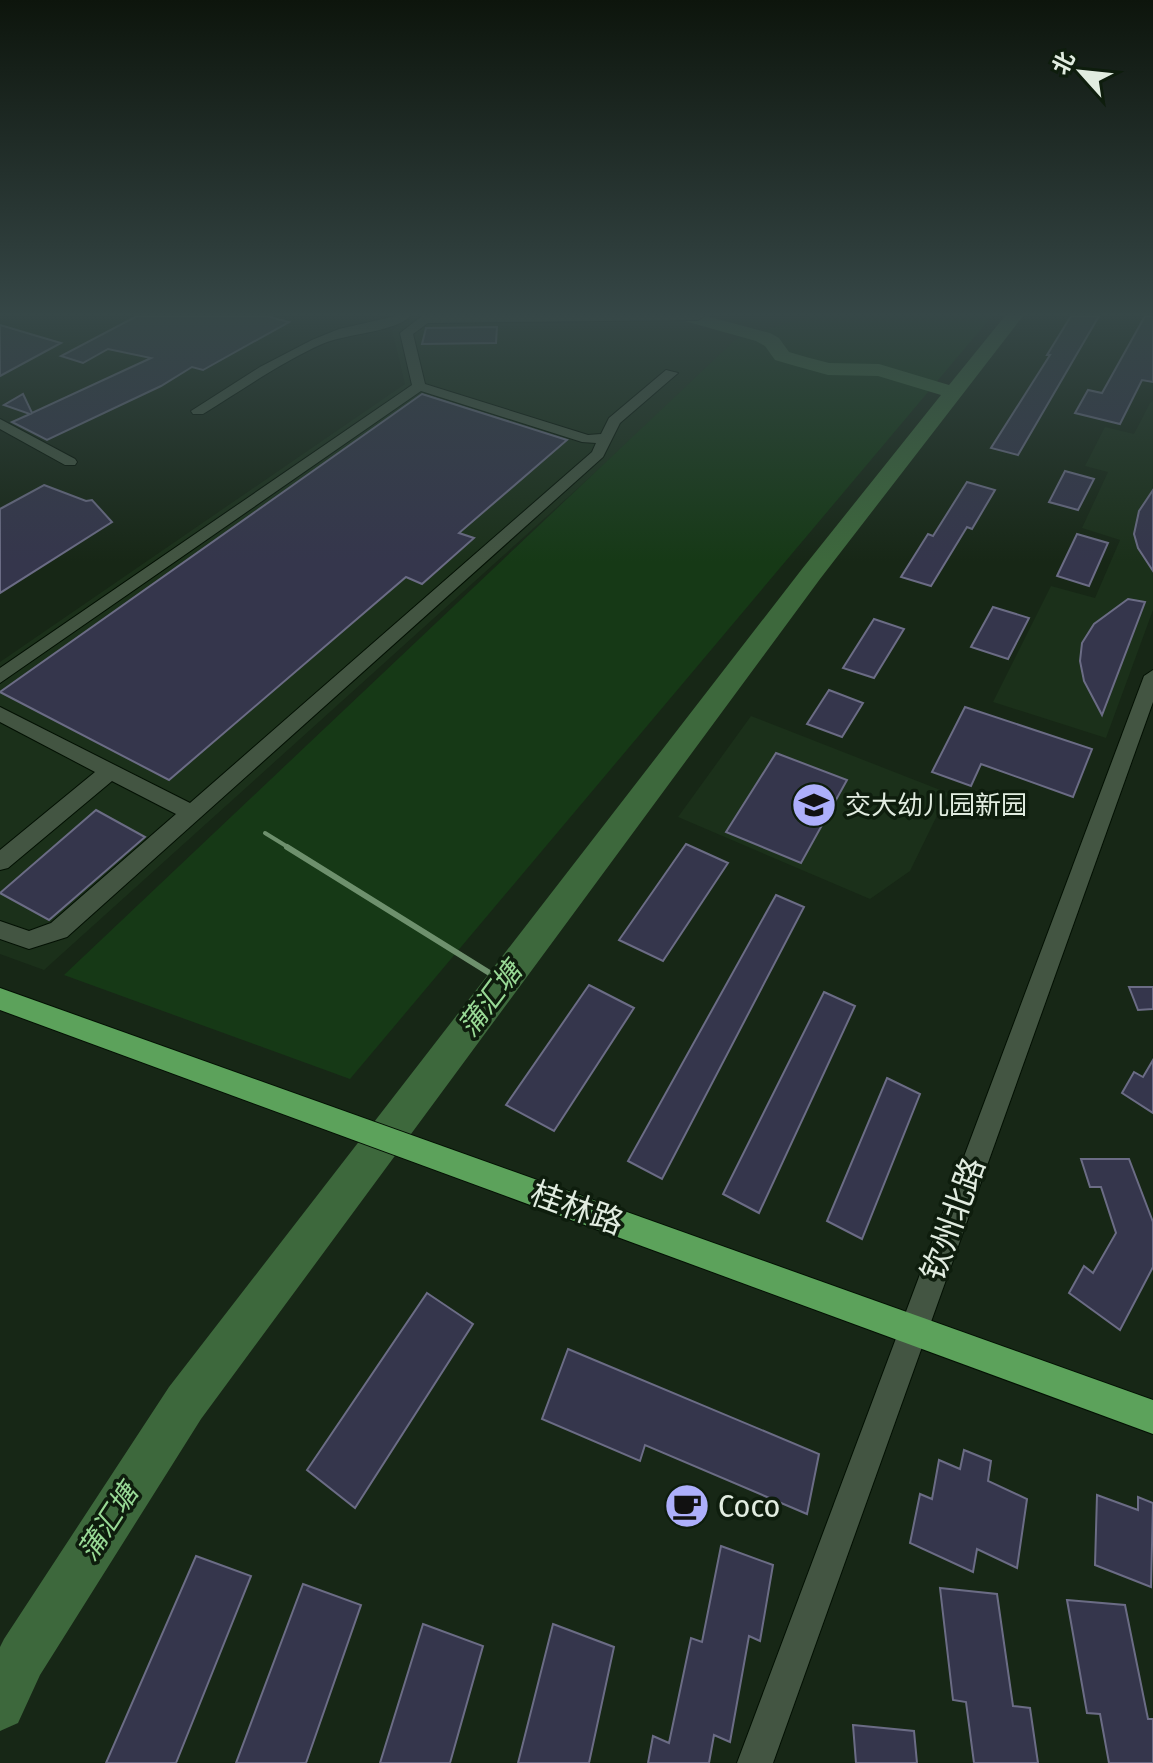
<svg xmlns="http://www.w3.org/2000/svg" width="1153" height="1763" font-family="'Fira Sans Condensed','Noto Sans SC',sans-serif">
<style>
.built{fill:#1b301a}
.green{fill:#163916}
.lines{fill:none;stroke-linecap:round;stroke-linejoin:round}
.stream-far1{stroke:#6e906d;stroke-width:4}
.stream{stroke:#6e906d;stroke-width:6}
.river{fill:#3d683c;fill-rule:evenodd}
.building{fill:#35364c;stroke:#6b6c85;stroke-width:2}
.minor-casing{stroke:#031003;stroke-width:2}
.major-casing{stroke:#031003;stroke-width:2}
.minor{fill:#435542;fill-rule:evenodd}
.major{fill:#5ca25b;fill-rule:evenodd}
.labels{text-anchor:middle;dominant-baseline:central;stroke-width:7;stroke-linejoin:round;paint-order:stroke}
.poi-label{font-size:26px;fill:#e1ece0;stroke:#0e1d0d;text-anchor:start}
.water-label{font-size:28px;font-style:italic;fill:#98d995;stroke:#0e1d0d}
.near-street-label{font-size:32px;fill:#e1ece0;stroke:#0e1d0d}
.near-poi-label{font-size:32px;fill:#e1ece0;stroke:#0e1d0d;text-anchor:start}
</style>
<rect width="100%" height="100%" fill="#172716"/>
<g class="built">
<polygon points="415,316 816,316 741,341 44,970 0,954 0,662 405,384 392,330"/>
<polygon points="1153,401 1153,610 1106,738 993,702 1051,586 1095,598 1120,540 1082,528 1108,472 1085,466 1105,427 1134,434 1150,403"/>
<polygon points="751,716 948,793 910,871 870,899 678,817"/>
</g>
<polygon class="green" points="810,316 992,316 350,1079 64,975 736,339"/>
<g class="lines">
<polyline class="stream-far1" points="265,833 291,849"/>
<polyline class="stream" points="287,847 504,982"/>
<polygon class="river" points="678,316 706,316 770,333 779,338 789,352 806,357 829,363 879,364 949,385 1005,316 1023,316 820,579 201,1419 40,1675 18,1723 0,1731 0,1647 4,1639 169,1387 802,569 941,395 878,376 828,375 792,365 775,360 765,346 756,341 681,320"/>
</g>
<g class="building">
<polygon points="137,316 266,316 289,322 203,370 192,367 161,386 47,440 12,422 30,414 4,405 23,394 32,413 151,358 108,349 83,363 61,356"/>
<polygon points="1071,316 1099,316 1018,455 991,448 1050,355 1047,355"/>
<polygon points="1145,316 1153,316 1153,382 1142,380 1120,424 1075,413 1088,390 1102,393"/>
<polygon points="0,325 37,336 61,343 0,376"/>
<polygon points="497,327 496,343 422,344 426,328"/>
<polygon points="422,394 567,440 459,533 474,538 422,584 406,577 169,780 0,692"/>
<polygon points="1065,471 1094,479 1078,510 1049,502"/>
<polygon points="967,482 995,490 972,529 967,527 931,586 901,577 928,534 933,536"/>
<polygon points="44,485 86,501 92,500 112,522 0,593 0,509"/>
<polygon points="1153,490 1153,571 1138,548 1134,534 1139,511"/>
<polygon points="1077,534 1108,543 1089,586 1057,576"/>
<polygon points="1128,599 1145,602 1102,715 1084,681 1080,661 1082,643 1094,624"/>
<polygon points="993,607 1029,618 1008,659 971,647"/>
<polygon points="874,619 904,629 874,678 843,668"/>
<polygon points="829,690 863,703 842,737 807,724"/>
<polygon points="965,707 1092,749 1073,797 981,764 971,786 932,772"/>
<polygon points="776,753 847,780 801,863 726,832"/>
<polygon points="96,810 145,837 49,920 0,893"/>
<polygon points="686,844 728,863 663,961 619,940"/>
<polygon points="776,895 804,907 662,1179 628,1161"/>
<polygon points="589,985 634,1008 554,1131 506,1105"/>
<polygon points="1129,987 1153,987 1153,1009 1138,1010"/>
<polygon points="824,992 855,1006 759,1213 723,1194"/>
<polygon points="1153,1060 1153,1113 1122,1093 1134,1072 1143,1077"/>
<polygon points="887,1078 920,1094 862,1239 827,1221"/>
<polygon points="1081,1159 1129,1159 1153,1222 1153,1267 1120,1330 1069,1293 1084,1266 1093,1273 1116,1233 1101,1187 1090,1187"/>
<polygon points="427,1293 473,1324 355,1508 307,1470"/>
<polygon points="568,1349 819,1454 807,1514 645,1445 640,1461 542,1419"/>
<polygon points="964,1450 991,1461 988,1481 1027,1499 1017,1568 977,1549 973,1572 910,1543 920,1494 932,1499 939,1460 960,1469"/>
<polygon points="1097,1495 1138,1510 1138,1497 1153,1503 1151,1587 1095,1565"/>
<polygon points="721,1546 773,1565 760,1641 749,1636 730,1742 714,1735 709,1763 648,1763 653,1736 669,1743 691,1638 702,1642"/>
<polygon points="196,1556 251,1576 176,1763 106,1763"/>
<polygon points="303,1584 361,1605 306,1763 236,1763"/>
<polygon points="940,1588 997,1594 1013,1706 1030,1708 1038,1763 974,1763 966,1702 953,1700"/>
<polygon points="1067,1600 1125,1605 1148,1719 1153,1719 1153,1763 1109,1763 1100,1714 1087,1713"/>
<polygon points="423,1624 483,1646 450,1763 380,1763"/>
<polygon points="553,1624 614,1647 589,1763 518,1763"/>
<polygon points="853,1725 914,1731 917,1763 856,1763"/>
</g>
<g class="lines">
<g class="minor-casing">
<g id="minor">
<path d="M396 316H411C392 333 348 333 322 344 280 363 242 390 203 414H193L191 411 260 367 312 340 339 329Z"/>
<polygon points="422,316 704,316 698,320 428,323 413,334 425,384 588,435 601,434 609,418 666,370 678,373 620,423 603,457 67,937 29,949 0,939 0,921 29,931 51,923 176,814 112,781 8,868 0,870 0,850 95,772 0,722 0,707 190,803 592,452 596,443 582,442 421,391 0,683 0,668 412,385 400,333"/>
<polygon points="0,419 75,459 77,462 75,465 65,465 0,429"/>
<polygon points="1153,670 1153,702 773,1763 737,1763 1144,676"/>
</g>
</g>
<g class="major-casing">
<polygon id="major" points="0,988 1153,1400 1153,1434 0,1010"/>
</g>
<use href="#minor" class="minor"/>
<use href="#major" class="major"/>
</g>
<linearGradient id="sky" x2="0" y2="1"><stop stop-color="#0d150c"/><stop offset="0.56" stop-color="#364747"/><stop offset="1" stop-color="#364747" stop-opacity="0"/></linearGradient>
<rect width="1153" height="562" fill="url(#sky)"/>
<defs>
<g id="school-disc" transform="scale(2.3)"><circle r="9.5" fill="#adaffb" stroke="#0e1d0d"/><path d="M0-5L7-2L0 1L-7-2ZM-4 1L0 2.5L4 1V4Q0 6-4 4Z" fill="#111"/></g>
<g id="cafe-disc" transform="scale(2.3)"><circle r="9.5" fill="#adaffb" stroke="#0e1d0d"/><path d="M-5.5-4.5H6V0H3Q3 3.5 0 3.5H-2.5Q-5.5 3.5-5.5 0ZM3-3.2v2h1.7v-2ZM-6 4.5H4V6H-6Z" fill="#111"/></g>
</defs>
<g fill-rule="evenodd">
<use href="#school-disc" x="814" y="805"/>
<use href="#cafe-disc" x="687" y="1506"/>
</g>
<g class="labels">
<g class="poi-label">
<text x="845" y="805">交大幼儿园新园</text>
</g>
<g class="water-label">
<text transform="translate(490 999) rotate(-53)">蒲汇塘</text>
<text transform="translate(108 1522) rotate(-57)">蒲汇塘</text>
</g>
<g class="near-street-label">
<text transform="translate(577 1208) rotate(20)">桂林路</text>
<text transform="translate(953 1219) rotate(-70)">钦州北路</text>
</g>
<g class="near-poi-label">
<text x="718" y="1506">Coco</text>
</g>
</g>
<g transform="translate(1081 72) rotate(297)" stroke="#0e1d0d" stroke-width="6" paint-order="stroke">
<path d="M0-6L14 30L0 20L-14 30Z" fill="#e1ece0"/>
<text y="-12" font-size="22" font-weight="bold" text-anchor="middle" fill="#e1ece0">北</text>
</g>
</svg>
